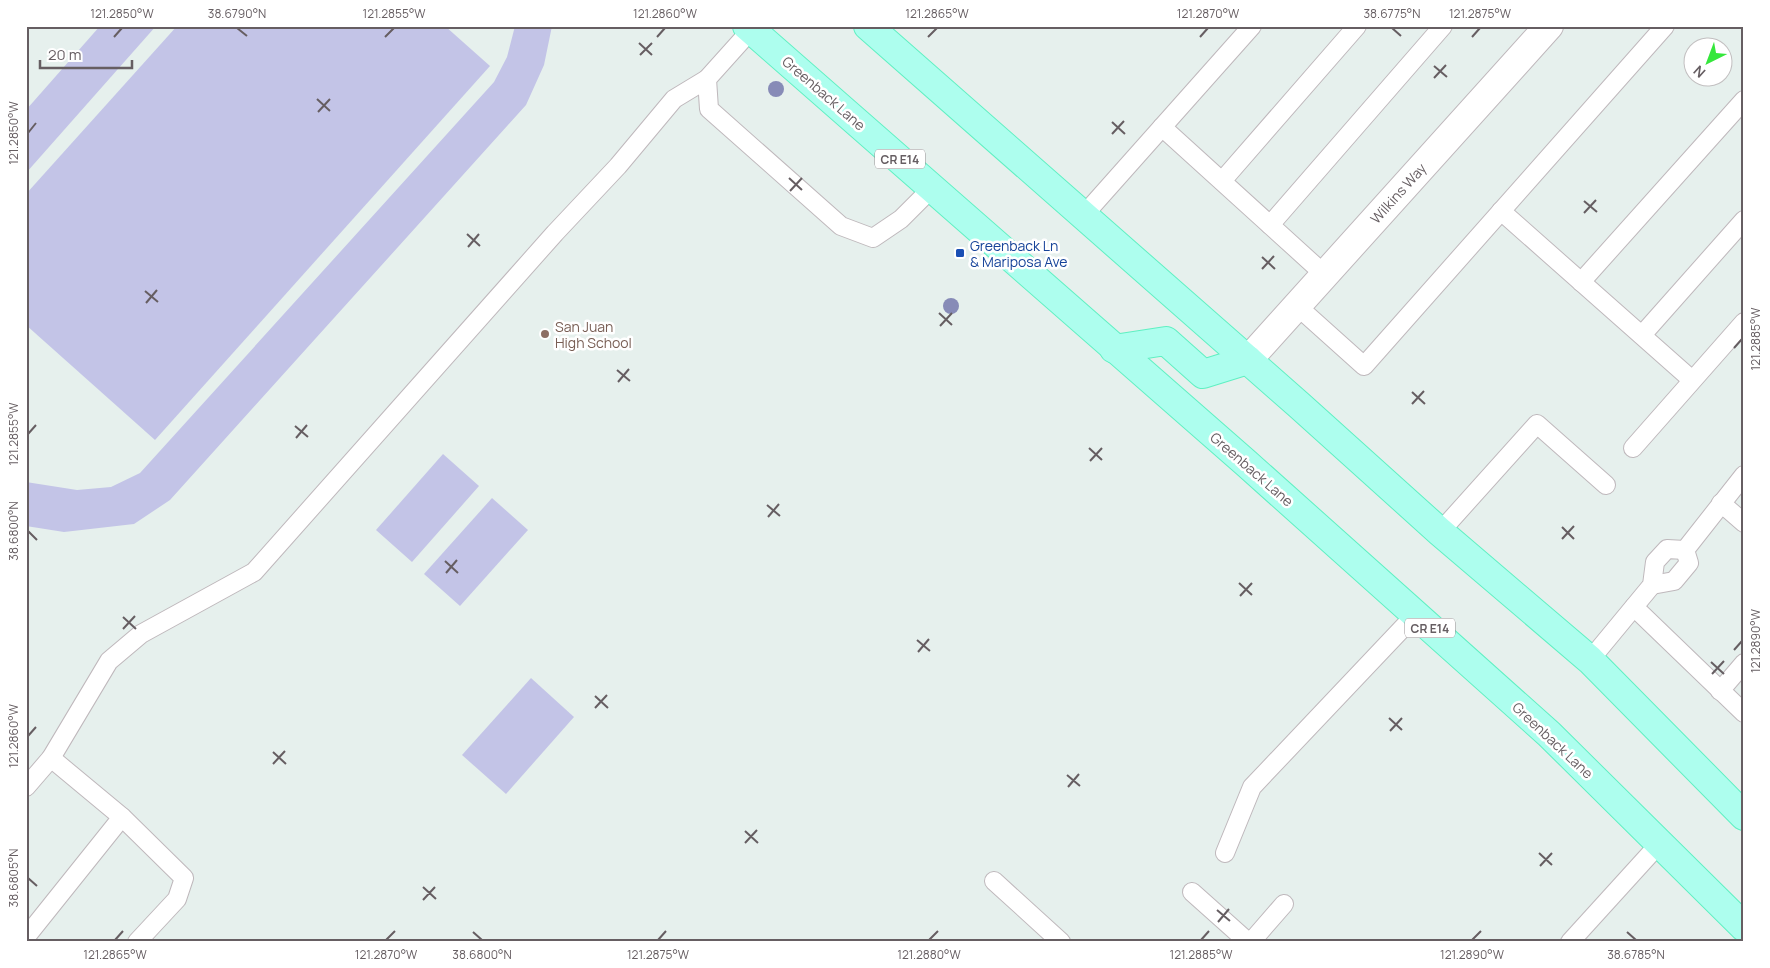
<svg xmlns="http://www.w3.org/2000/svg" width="1770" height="968" font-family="Manrope,sans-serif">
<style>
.green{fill:#c3c4e7}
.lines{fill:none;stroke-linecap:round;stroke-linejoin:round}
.service-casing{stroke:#bfb8bc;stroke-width:20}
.minor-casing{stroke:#bfb8bc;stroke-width:30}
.primary-casing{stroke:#5ff0c2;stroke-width:30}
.service{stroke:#fff;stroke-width:18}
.minor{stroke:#fff;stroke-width:28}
.primary{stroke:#adfeee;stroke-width:28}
.tree{fill:#878bb7}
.ticks{fill:none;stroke:#665e62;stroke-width:2}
.transit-dot{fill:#1a4fb4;stroke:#fff;stroke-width:2}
.education-dot{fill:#8d6e63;stroke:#fff;stroke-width:2}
.labels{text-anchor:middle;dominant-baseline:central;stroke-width:5;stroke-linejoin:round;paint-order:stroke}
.shield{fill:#fff;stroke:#948e91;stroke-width:1}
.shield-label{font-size:12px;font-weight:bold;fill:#665e62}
.street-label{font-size:14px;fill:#665e62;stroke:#fff}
.transit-label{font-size:14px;fill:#164399;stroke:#fff;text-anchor:start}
.education-label{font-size:14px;fill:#785e54;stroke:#fff;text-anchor:start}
.neatline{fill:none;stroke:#665e62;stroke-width:2}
.ticks-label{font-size:12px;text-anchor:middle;fill:#665e62}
</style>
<rect width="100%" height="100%" fill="#e6f0ed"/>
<g class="green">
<polygon points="100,26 156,26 26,173 26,110"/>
<polygon points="177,26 445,26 490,66 155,440 26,325 26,194"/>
<polygon points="515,26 552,26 544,65 526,105 170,500 134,524 64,532 26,526 26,482 77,490 111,487 140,473 494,82 507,57"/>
<polygon points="443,454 479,486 412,562 376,530"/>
<polygon points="492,498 528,530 460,606 424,574"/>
<polygon points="531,678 574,717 506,794 462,755"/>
</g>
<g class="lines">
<g class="service-casing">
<g id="service">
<polyline points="751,30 707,79 709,109 841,226 873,238 901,219 932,188"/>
<polyline points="1162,127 1324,274"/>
<polyline points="1222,181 1357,26"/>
<polyline points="1501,211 1692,380"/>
<polyline points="1083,216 1252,26"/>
<polyline points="1270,225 1443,26"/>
<polyline points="1581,282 1744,100"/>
<polyline points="1296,305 1364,366 1665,26"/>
<polyline points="1642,335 1744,220"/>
<polyline points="1633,448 1744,322"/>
<polyline points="1721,503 1744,523"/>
<polyline points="1440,532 1537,424 1606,485"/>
<polyline points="1652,585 1674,581 1689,563 1685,550"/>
<polyline points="1634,607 1744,713"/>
<polyline points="1590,660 1652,585 1655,562 1667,549 1685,550 1744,475"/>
<polyline points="1720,691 1744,663"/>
<polyline points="51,758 109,661 141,634 254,572 555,233 618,166 674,99 707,79"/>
<polyline points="26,787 51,758 122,817 184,878 177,899 137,942"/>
<polyline points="1225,853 1252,787 1415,615"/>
<polyline points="994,881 1061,942"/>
<polyline points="1192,892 1248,942"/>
<polyline points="26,937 122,817"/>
<polyline points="1251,942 1284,904"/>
<polyline points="1570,942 1660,843"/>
</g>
</g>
<g class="minor-casing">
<polyline id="minor" points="1248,360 1549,26"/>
</g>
<g class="primary-casing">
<g id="primary">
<polyline points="747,26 1246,463 1549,734 1744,927"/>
<polyline points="868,26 1299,405 1440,532 1590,660 1744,816"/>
<polyline points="1114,349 1166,341 1203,374 1248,360"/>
</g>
</g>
<use href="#service" class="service"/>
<use href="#minor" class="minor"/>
<use href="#primary" class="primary"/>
</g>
<g class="tree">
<circle cx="776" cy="89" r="8"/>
<circle cx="951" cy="306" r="8"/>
</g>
<path class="ticks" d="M237 28 247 36M1392 28 1401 36M114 37 122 28M385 37 394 28M657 37 665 28M928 37 937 28M1200 37 1208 28M1472 37 1480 28M639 43 652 55M640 55 652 43M1434 66 1447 77M1434 78 1446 65M317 99 330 111M318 112 330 99M1112 122 1125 134M28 133 36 123M1112 134 1124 121M789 178 802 190M790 191 802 178M1584 201 1597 212M1584 213 1596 200M467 234 480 246M468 247 479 234M1262 257 1275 269M1262 269 1274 256M145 291 158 302M146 303 157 290M939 313 952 325M940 326 952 313M1734 348 1742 339M617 370 630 381M618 382 629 369M1412 392 1425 404M1412 404 1424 391M295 426 308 437M28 434 36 425M296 438 307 425M1089 448 1102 460M1090 461 1102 448M767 505 780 516M768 517 779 504M1562 527 1574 539M28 531 37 540M1562 539 1574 526M445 561 458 573M446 573 457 560M1239 583 1252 595M1240 596 1252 583M123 617 136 629M123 629 135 616M917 640 930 651M1734 650 1742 641M918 652 929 639M1711 662 1724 674M1712 674 1724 661M595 696 608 708M595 708 607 695M1389 718 1402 730M1390 731 1402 718M28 736 36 727M273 752 286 764M273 764 285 751M1067 775 1080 786M1068 787 1079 774M745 831 758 843M745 843 757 830M1539 853 1552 865M1540 866 1552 853M28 878 37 886M423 887 436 899M423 900 435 887M1217 910 1230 921M1218 922 1229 909M473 932 482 940M1627 932 1636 940M115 940 123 931M386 940 395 931M658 940 666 931M929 940 938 931M1201 940 1209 931M1472 940 1481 931"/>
<rect class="transit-dot" x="955" y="248" width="10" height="10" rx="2.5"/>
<circle class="education-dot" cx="545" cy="334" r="5"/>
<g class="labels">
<g class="shield">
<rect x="875" y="149.5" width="50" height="19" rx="4"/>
<rect x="1405" y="618.5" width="50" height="19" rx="4"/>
</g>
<g class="shield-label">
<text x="900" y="159">CR E14</text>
<text x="1430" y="628">CR E14</text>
</g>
<g class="street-label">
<text transform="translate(824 93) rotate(41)">Greenback Lane</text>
<text transform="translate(1398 193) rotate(-48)">Wilkins Way</text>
<text transform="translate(1252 469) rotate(41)">Greenback Lane</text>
<text transform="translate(1553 740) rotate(43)">Greenback Lane</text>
</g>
<g class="transit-label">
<text x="970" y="245">Greenback Ln<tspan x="970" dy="16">&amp; Mariposa Ave</tspan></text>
</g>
<g class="education-label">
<text x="555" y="326">San Juan<tspan x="555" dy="16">High School</tspan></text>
</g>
</g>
<rect width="1770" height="968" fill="none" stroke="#ffffff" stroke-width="55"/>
<g transform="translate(1708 62) rotate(222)"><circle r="24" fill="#ffffff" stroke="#c2bfc0"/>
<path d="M0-4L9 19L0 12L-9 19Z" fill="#35e73c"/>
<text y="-8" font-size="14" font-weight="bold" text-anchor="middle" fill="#665e62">N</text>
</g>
<path d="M40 60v8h92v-8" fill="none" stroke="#665e62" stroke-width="2.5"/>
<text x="48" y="60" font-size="15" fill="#665e62" stroke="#ffffff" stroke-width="4" paint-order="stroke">20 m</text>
<rect x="28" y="28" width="1714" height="912" class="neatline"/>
<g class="ticks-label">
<text x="122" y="18">121.2850°W</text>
<text x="237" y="18">38.6790°N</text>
<text x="394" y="18">121.2855°W</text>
<text x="665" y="18">121.2860°W</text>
<text x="937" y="18">121.2865°W</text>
<text x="1208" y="18">121.2870°W</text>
<text x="1392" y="18">38.6775°N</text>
<text x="1480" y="18">121.2875°W</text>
<text transform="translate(14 133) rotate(-90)" y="4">121.2850°W</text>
<text transform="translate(1756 339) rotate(-90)" y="4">121.2885°W</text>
<text transform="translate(14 434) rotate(-90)" y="4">121.2855°W</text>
<text transform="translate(14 531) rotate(-90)" y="4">38.6800°N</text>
<text transform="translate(1756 641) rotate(-90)" y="4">121.2890°W</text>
<text transform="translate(14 736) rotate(-90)" y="4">121.2860°W</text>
<text transform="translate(14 878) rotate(-90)" y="4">38.6805°N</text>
<text x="115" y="959">121.2865°W</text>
<text x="386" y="959">121.2870°W</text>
<text x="482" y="959">38.6800°N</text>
<text x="658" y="959">121.2875°W</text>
<text x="929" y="959">121.2880°W</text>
<text x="1201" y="959">121.2885°W</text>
<text x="1472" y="959">121.2890°W</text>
<text x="1636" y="959">38.6785°N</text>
</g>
</svg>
